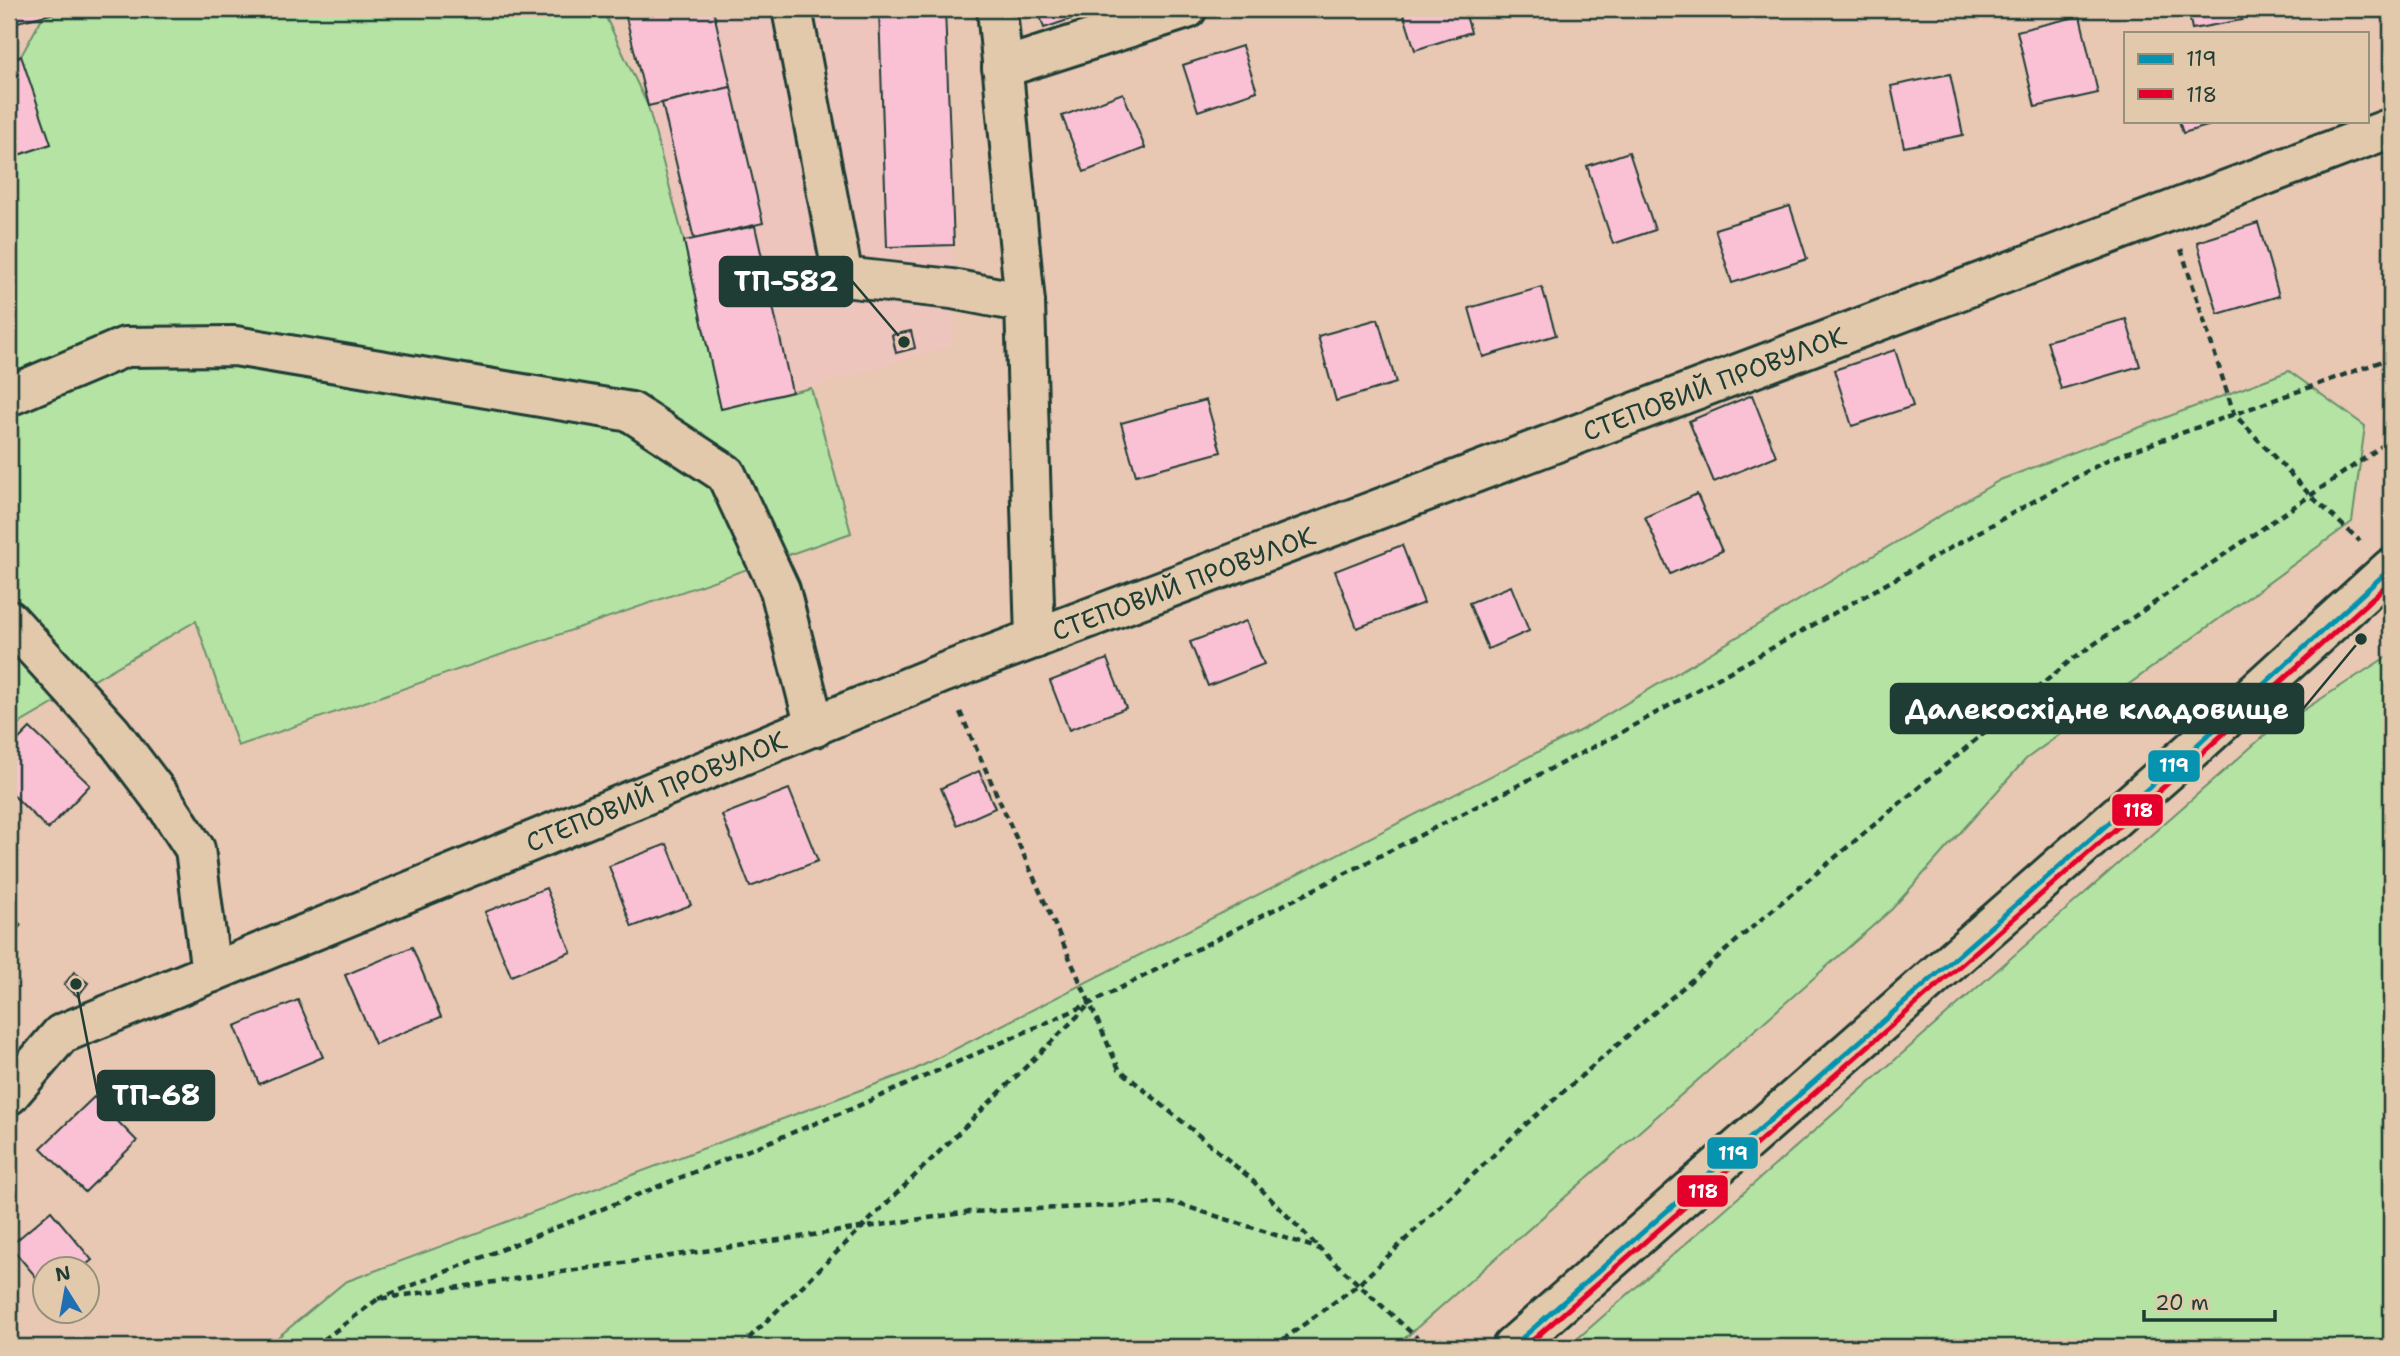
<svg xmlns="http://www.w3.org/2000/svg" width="2400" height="1356" font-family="'Shantell Sans',sans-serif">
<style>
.built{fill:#edc5bd}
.green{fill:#b4e3a3;stroke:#6a906c;stroke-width:2}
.building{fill:#fac1d5;stroke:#1f3d34;stroke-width:2}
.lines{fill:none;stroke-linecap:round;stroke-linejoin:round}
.minor-casing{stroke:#1f3d34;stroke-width:44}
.path{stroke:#1f3d34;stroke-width:4.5;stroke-dasharray:7 5;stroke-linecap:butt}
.minor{stroke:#e3c9ab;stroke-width:38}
.bus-1-casing{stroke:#e3c9ab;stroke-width:10}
.bus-2-casing{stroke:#e3c9ab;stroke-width:10}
.bus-1{stroke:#0693af;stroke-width:5}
.bus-2{stroke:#e4002b;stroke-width:5}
.labels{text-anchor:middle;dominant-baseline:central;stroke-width:5;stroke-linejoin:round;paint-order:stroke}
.street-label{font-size:26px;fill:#1f3d34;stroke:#e3c9ab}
.leader{fill:none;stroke:#1f3d34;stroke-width:2.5}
.callout-dot{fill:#1f3d34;stroke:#e3c9ab;stroke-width:2.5}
.callout{fill:#1f3d34;stroke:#1f3d34;stroke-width:2.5}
.callout-label{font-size:28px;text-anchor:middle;font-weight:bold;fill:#fff}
.line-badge{stroke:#e3c9ab;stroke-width:2.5}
.badge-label{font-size:19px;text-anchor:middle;font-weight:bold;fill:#fff}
</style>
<rect width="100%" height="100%" fill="#e8c7b3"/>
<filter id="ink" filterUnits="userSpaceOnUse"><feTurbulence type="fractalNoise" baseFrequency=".0143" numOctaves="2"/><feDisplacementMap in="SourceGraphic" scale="14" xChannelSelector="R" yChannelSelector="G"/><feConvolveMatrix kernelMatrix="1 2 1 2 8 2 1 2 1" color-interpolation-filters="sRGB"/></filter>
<g filter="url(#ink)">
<polygon class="built" points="624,9 945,9 954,245 953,345 811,388 721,409 684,241"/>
<g class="green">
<polygon points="71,9 602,9 648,106 684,241 721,409 811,388 851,533 238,746 196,621 22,722 9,737 9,158 51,144 21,56 43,16"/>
<polygon points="2289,371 2365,426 2352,522 2026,759 1892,909 1395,1347 266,1347 345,1282 914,1070 1583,729 2000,480"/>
<polygon points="2391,654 2391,1347 1568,1347 2266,734"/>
</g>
<g class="building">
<polygon points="9,9 71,9 9,24"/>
<polygon points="624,9 713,9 731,87 648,106"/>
<polygon points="879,9 945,9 954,245 887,247"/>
<polygon points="1038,9 1101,9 1044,28"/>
<polygon points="1402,9 1464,9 1471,32 1415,50"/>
<polygon points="2188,9 2240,9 2242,20 2192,29"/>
<polygon points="2080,16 2098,93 2035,107 2017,31"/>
<polygon points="1242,46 1257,91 1198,111 1183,65"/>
<polygon points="21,56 51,144 9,158 9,61"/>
<polygon points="1950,74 1963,135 1904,147 1891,86"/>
<polygon points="731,87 763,223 694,239 662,103"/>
<polygon points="1123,93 1145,148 1084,172 1062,116"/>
<polygon points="2179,121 2225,121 2183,133"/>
<polygon points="1629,152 1655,230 1613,244 1587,166"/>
<polygon points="1790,206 1807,259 1732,283 1715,229"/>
<polygon points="2258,223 2279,296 2218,314 2197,242"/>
<polygon points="755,226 792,392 721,409 684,241"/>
<polygon points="1542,287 1556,335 1483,357 1469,308"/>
<polygon points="1378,319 1396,383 1336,401 1318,336"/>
<polygon points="2126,319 2140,366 2061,389 2047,341"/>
<polygon points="911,331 915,348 896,353 892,335"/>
<polygon points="1895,350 1913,406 1852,426 1834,370"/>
<polygon points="1752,395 1776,456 1714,482 1689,421"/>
<polygon points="1206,400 1221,452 1136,475 1121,423"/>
<polygon points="1697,494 1722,551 1670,574 1645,517"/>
<polygon points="1402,545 1424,603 1357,628 1335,571"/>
<polygon points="1511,586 1529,631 1488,649 1469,603"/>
<polygon points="1246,621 1264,664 1208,686 1190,642"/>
<polygon points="1107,659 1126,708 1069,730 1050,681"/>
<polygon points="30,728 90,785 48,829 9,791 9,749"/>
<polygon points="979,771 995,808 957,825 941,788"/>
<polygon points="789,789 818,861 750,887 722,815"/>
<polygon points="667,844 691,905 632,927 609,866"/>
<polygon points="546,888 571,952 511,976 485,912"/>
<polygon points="9,915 21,925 9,940"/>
<polygon points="412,947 441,1017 375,1044 345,975"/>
<polygon points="74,972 88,983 78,996 64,985"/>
<polygon points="298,1000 323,1057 259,1084 235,1026"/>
<polygon points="94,1097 137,1141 85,1192 41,1148"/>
<polygon points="51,1211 92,1260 82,1268 46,1268 46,1289 10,1246"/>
</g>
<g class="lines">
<g class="minor-casing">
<g id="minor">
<polyline points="792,9 843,277 952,289 1025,303"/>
<polyline points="997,9 1025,303 1035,639"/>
<polyline points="1002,68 1187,9"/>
<polyline points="9,396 125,347 235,346 631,412 726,474 780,590 815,727"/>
<polyline points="9,620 111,732 167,806 195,849 211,973"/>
<path id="s1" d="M9 1095 61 1034 943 673 2391 128"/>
<polyline points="1512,1347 2193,749 2391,568"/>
</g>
</g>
<g class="path">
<polyline points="2181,249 2234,414 2311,496 2360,541"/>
<polyline points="960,712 1119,1069 1250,1178 1319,1248"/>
<polyline points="378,1299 851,1109 1091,1003 1615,736 2109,459 2391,358"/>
<polyline points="314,1347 378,1299 969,1212 1175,1203 1320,1249 1427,1347"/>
<polyline points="740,1347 1087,1007"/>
<polyline points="1273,1347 1359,1284 1524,1126 1764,917 2071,660 2391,440"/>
</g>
<use href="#minor" class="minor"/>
<g class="bus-1-casing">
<polyline id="bus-1" points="1512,1347 2193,749 2391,568"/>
</g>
<g class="bus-2-casing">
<polyline id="bus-2" points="1525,1347 2199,756 2391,581"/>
</g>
<use href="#bus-1" class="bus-1"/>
<use href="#bus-2" class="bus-2"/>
</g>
</g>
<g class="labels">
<g class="street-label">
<text stroke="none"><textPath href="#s1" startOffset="1857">СТЕПОВИЙ ПРОВУЛОК</textPath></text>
<text stroke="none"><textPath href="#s1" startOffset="1290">СТЕПОВИЙ ПРОВУЛОК</textPath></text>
<text stroke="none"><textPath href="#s1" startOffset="723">СТЕПОВИЙ ПРОВУЛОК</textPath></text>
</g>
</g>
<path class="leader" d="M904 342L852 281M2361 639L2303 709M76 984L98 1096"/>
<g class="callout-dot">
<circle cx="904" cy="342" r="7"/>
<circle cx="2361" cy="639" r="7"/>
<circle cx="76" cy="984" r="7"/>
</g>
<g class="callout">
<rect x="720" y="257" width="132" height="49" rx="7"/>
<rect x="1891" y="684" width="412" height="49" rx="7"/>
<rect x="98" y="1071" width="116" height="49" rx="7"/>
</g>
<g class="callout-label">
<text x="786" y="291">ТП-582</text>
<text x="2097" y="719">Далекосхідне кладовище</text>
<text x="156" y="1105">ТП-68</text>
</g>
<g class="line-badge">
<rect x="2147" y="749" width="54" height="34" rx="7" fill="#0693af"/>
<rect x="2111" y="793" width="53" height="34" rx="7" fill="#e4002b"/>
<rect x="1706" y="1136" width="53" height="34" rx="7" fill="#0693af"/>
<rect x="1676" y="1174" width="53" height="34" rx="7" fill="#e4002b"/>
</g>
<g class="badge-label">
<text x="2174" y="772">119</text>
<text x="2138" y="817">118</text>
<text x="1733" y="1160">119</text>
<text x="1703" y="1198">118</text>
</g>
<rect width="2400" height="1356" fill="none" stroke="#e3c9ab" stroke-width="35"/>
<rect x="18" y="18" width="2365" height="1321" fill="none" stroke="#1f3d34" stroke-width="2.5" filter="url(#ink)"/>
<rect x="2124" y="32" width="245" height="91" fill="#e3c9ab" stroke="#95917b" stroke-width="2"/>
<rect x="2138" y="54" width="35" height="10" fill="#0693af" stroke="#95917b" stroke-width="2"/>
<text x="2186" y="66" font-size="21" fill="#1f3d34">119</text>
<rect x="2138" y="89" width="35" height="10" fill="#e4002b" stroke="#95917b" stroke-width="2"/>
<text x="2186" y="102" font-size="21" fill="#1f3d34">118</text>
<g transform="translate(66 1290) rotate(349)"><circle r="33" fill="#e3c9ab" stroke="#95917b" stroke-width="2"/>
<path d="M0-5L12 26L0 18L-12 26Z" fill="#1f6fb2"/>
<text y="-10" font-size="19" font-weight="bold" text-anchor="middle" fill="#1f3d34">N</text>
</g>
<path d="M2144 1310v10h131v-10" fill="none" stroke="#1f3d34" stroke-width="3.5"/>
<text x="2155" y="1310" font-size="21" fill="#1f3d34" stroke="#e3c9ab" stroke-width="5" paint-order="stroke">20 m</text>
</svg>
